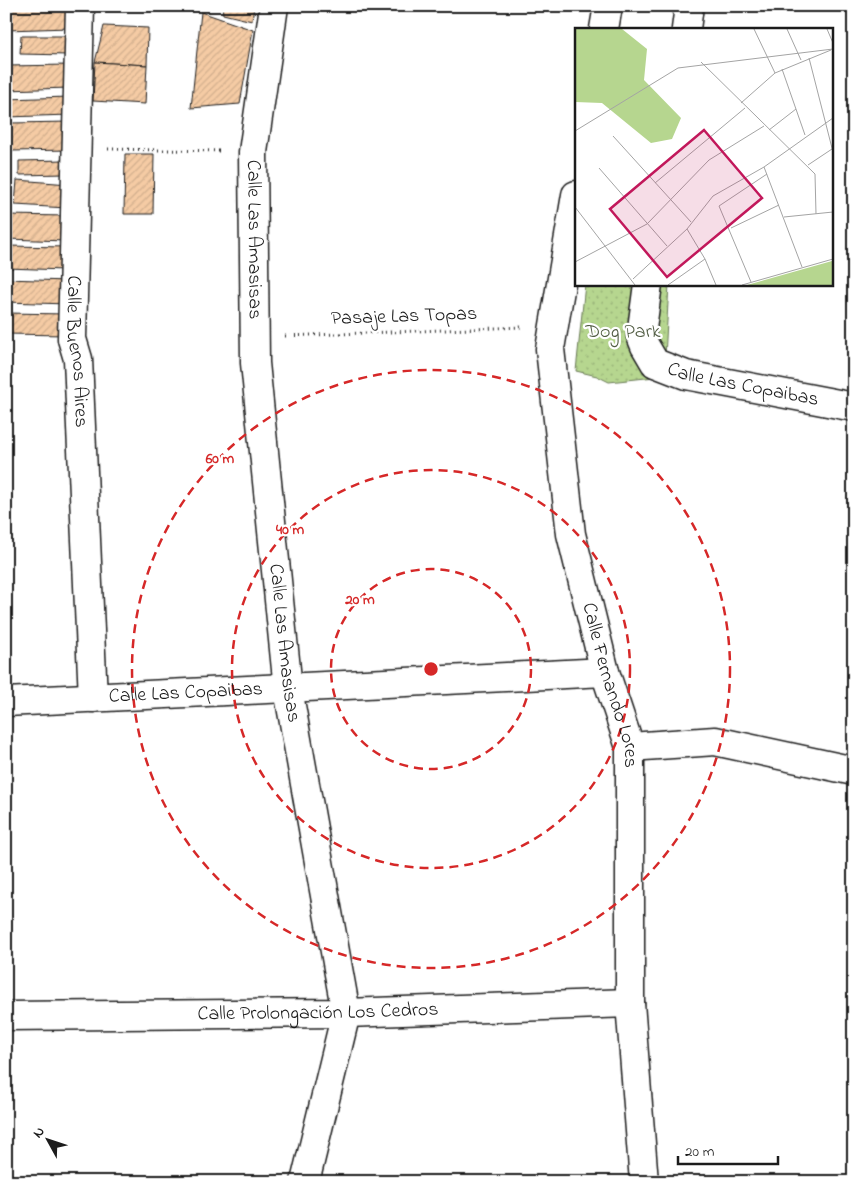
<svg xmlns="http://www.w3.org/2000/svg" width="860" height="1188" font-family="'Indie Flower',sans-serif">
<style>
.grass{fill:url(#grass-dots);stroke:#697956}
.building{fill:url(#building-hatch);stroke:#1c1c1c}
.lines{fill:none;stroke-linecap:round;stroke-linejoin:round}
.minor-casing{stroke:#1c1c1c;stroke-width:31}
.path{stroke:#1c1c1c;stroke-width:3;stroke-dasharray:1 4;stroke-linecap:butt}
.minor{stroke:#fff;stroke-width:28}
.ring{fill:none;stroke:#d62828;stroke-width:2.5;stroke-dasharray:9 6}
.labels{text-anchor:middle;dominant-baseline:central;stroke-width:4.5;stroke-linejoin:round;paint-order:stroke}
.street-label{font-size:20px;fill:#1c1c1c;stroke:#fff}
.park-label{font-size:20px;fill:#525d44;stroke:#fff}
.inset-road{fill:none;stroke:#a4a4a4;stroke-width:1}
.view{fill:#c2185b;fill-opacity:0.15;stroke:#c2185b;stroke-width:2.5}
.inset-edge{fill:none;stroke:#1c1c1c;stroke-width:2.5}
.centre{fill:#d62828;stroke:#fff;stroke-width:2.5}
.ring-label{font-size:15px;text-anchor:middle;font-weight:bold;fill:#d62828;stroke:#fff;stroke-width:4.5;stroke-linejoin:round;paint-order:stroke}
</style>
<defs>
<pattern id="grass-dots" width="8" height="8" patternUnits="userSpaceOnUse" patternTransform="scale(1.25)"><rect width="8" height="8" fill="#b6d68f"/><path d="M2 2h.1M6 6h.1" fill="none" stroke="#9cb77b" stroke-width="1.8" stroke-linecap="round"/></pattern>
<pattern id="building-hatch" width="6" height="6" patternUnits="userSpaceOnUse" patternTransform="scale(1.25)"><rect width="6" height="6" fill="#f5cba4"/><path d="M-1 1l2-2M0 6l6-6M5 7l2-2" fill="none" stroke="#d1ae8d"/></pattern>
</defs>
<rect width="100%" height="100%" fill="#fff"/>
<filter id="ink" filterUnits="userSpaceOnUse"><feTurbulence type="fractalNoise" baseFrequency=".02" numOctaves="2"/><feDisplacementMap in="SourceGraphic" scale="10" xChannelSelector="R" yChannelSelector="G"/><feConvolveMatrix kernelMatrix="1 2 1 2 8 2 1 2 1" color-interpolation-filters="sRGB"/></filter>
<g filter="url(#ink)">
<polygon class="grass" points="585,284 669,284 664,376 609,382 597,376 576,371"/>
<g class="building">
<polygon points="6,6 69,6 69,28 6,30"/>
<polygon points="222,6 254,6 252,21 223,14"/>
<polygon points="201,12 253,30 240,104 191,108"/>
<polygon points="104,26 148,28 147,65 95,62"/>
<polygon points="21,36 69,36 69,55 20,54"/>
<polygon points="95,62 147,65 145,104 93,101"/>
<polygon points="69,65 69,88 6,90 6,66"/>
<polygon points="69,97 70,115 6,117 6,99"/>
<polygon points="70,122 70,150 11,151 11,123"/>
<polygon points="125,154 154,154 153,214 124,214"/>
<polygon points="65,160 65,174 19,175 19,161"/>
<polygon points="17,180 69,184 67,208 15,205"/>
<polygon points="6,215 67,216 66,241 6,239"/>
<polygon points="7,246 66,247 65,270 6,268"/>
<polygon points="6,279 68,281 67,304 6,302"/>
<polygon points="6,313 66,314 65,335 6,334"/>
</g>
<g class="lines">
<g class="minor-casing">
<g id="minor">
<path id="s1" d="M80 6 72 339 78 359 93 698"/>
<path id="s2" d="M274 6 253 152 255 363 288 689 346 1013 305 1182"/>
<polyline points="604,29 608,6"/>
<polyline points="686,29 689,6"/>
<path id="s3" d="M576 195 550 349 571 534 605 672 630 747V1003L644 1182"/>
<path id="s4" d="M648 284 641 336 645 346 655 363 686 375 854 407"/>
<path id="s5" d="M6 702 605 672"/>
<polyline points="630,747 715,741 854,771"/>
<path id="s6" d="M6 1016 346 1013 630 1003"/>
</g>
</g>
<g class="path">
<polyline points="108,149 222,151"/>
<polyline points="285,336 523,327"/>
</g>
<use href="#minor" class="minor"/>
</g>
</g>
<g class="ring">
<circle cx="431" cy="669" r="100"/>
<circle cx="431" cy="669" r="199"/>
<circle cx="431" cy="669" r="299"/>
</g>
<g class="labels">
<g class="street-label">
<text stroke="none"><textPath href="#s2" startOffset="235">Calle Las Amasisas</textPath></text>
<text transform="translate(404 317) rotate(-2)">Pasaje Las Topas</text>
<text stroke="none"><textPath href="#s1" startOffset="346">Calle Buenos Aires</textPath></text>
<text stroke="none"><textPath href="#s4" startOffset="174">Calle Las Copaibas</textPath></text>
<text stroke="none"><textPath href="#s2" startOffset="640">Calle Las Amasisas</textPath></text>
<text stroke="none"><textPath href="#s3" startOffset="499">Calle Fernando Lores</textPath></text>
<text stroke="none"><textPath href="#s5" startOffset="180">Calle Las Copaibas</textPath></text>
<text stroke="none"><textPath href="#s6" startOffset="312">Calle Prolongación Los Cedros</textPath></text>
</g>
<g class="park-label">
<text x="623" y="332">Dog Park</text>
</g>
</g>
<g transform="translate(575 28)">
<rect width="258" height="258" fill="#fff"/>
<path d="M0 1H47L72 21 69 52 106 90 97 111 76 115 27 75 0 74Z" fill="#b6d68f"/>
<path d="M257 233V257H172Z" fill="#b6d68f"/>
<path class="inset-road" d="M179 1 200 45M212 1 226 32M252 1 258 15M234 30 258 124M126 34 240 146 241 186M207 41 230 107M166 75 200 45 256 22M194 102 221 81M0 103 103 40 258 21M38 108 116 194M233 137 257 121M189 139 227 239M24 140 92 218M80 155 170 80M0 179 60 257M209 189 258 184M156 200 204 177M112 201 130 231 141 257M0 234 72 196 134 132 189 98M58 251 112 201 138 168 189 139 258 90M176 254 144 178 192 146M93 257 130 231M167 257 258 231"/>
<path class="view" d="M129 102 187 170 92 249 35 181Z"/>
<rect width="258" height="258" class="inset-edge"/>
</g>
<circle cx="431" cy="669" r="8" class="centre"/>
<g class="ring-label">
<text x="220" y="463">60 m</text>
<text x="290" y="534">40 m</text>
<text x="360" y="604">20 m</text>
</g>
<rect width="860" height="1188" fill="none" stroke="#fff" stroke-width="25"/>
<rect x="12" y="12" width="835" height="1163" fill="none" stroke="#1c1c1c" stroke-width="2" filter="url(#ink)"/>
<g transform="translate(48 1140) rotate(310)" stroke="#ffffff" stroke-width="4" paint-order="stroke">
<path d="M0-4L9 19L0 12L-9 19Z" fill="#1c1c1c"/>
<text y="-8" font-size="14" font-weight="bold" text-anchor="middle" fill="#1c1c1c">N</text>
</g>
<path d="M678 1156v8h100v-8" fill="none" stroke="#1c1c1c" stroke-width="2.5"/>
<text x="685" y="1156" font-size="15" fill="#1c1c1c" stroke="#ffffff" stroke-width="4" paint-order="stroke">20 m</text>
</svg>
